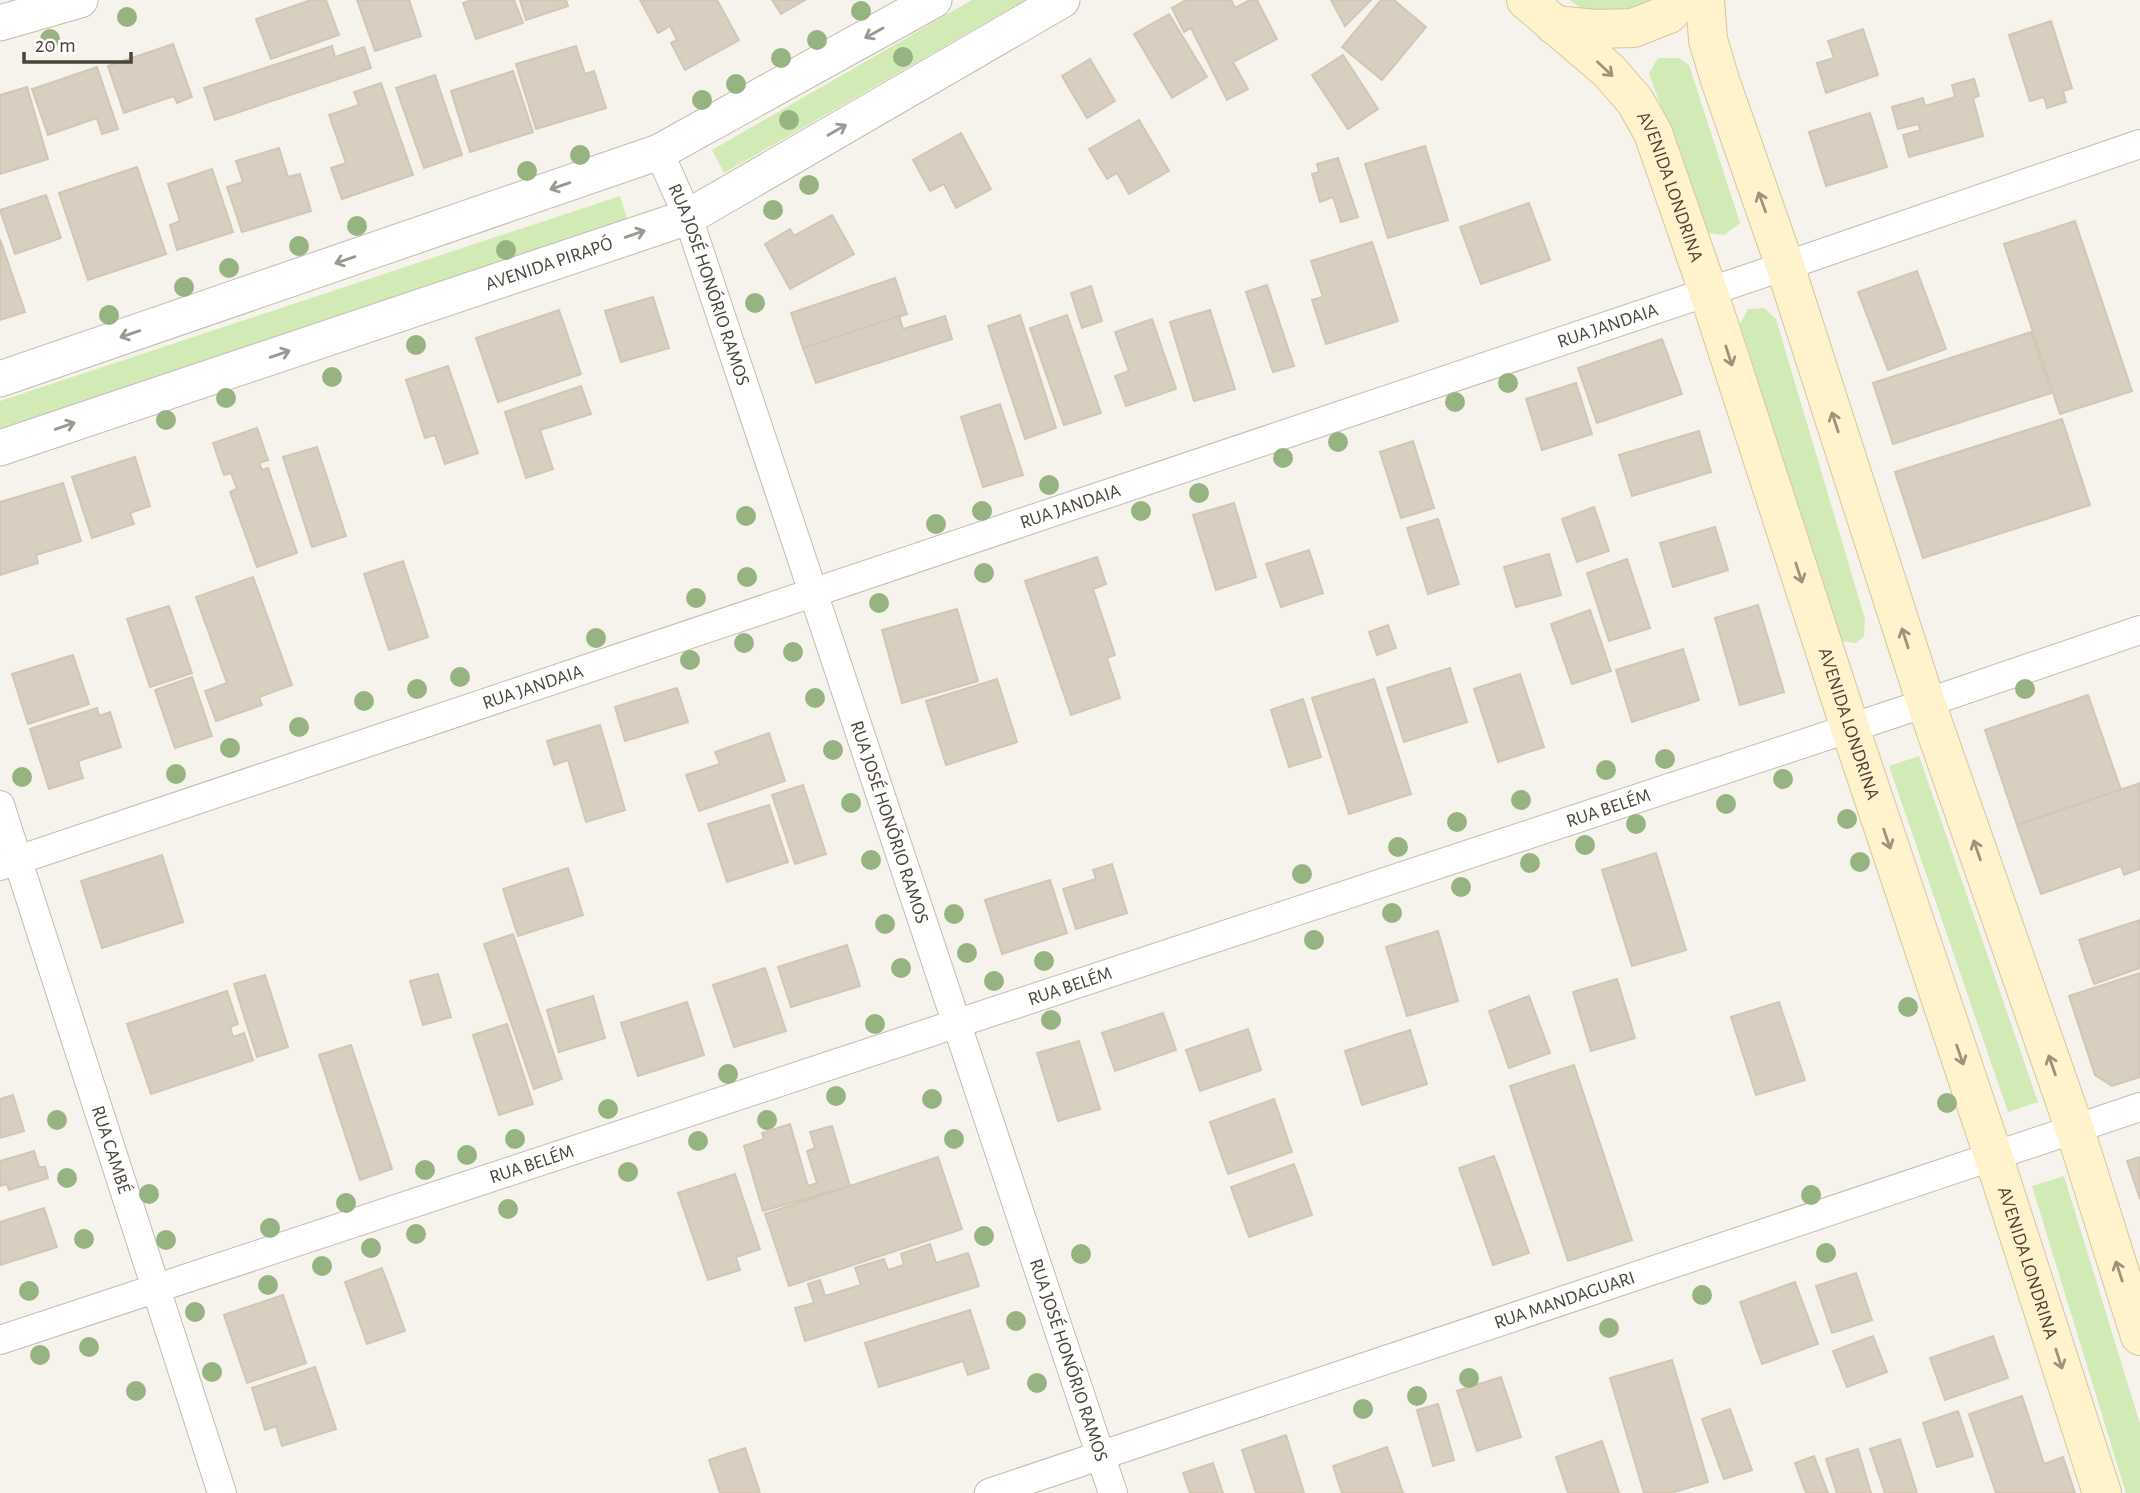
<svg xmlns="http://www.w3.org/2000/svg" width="2140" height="1493" font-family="'Alegreya Sans',sans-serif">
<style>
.green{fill:#d2eab5}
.building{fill:#d8cfc1;stroke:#d3c7b4;stroke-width:2}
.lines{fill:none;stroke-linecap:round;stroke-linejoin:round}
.minor-casing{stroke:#c2bbae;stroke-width:30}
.tertiary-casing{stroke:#c2bbae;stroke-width:37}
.secondary-casing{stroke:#d6c79b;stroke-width:40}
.minor{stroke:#fff;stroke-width:28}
.tertiary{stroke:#fff;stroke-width:35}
.secondary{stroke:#fff3cd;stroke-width:38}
.tree{fill:#97b381}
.oneway{stroke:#9c9892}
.oneway2{stroke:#9c937c}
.labels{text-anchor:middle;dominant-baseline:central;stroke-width:6;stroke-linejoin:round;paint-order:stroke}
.street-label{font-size:19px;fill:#4b4439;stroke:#fff}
</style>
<rect width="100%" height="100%" fill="#f6f3ec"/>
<g class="green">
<polygon points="972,0 1025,0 724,173 712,150"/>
<path d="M1570 0H1655C1625 11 1597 24 1570 0Z"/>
<polygon points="1658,58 1679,58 1689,65 1740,223 1724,235 1708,233 1649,74"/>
<polygon points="620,196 628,222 0,430 0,401"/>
<polygon points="1764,308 1776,319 1865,619 1864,636 1856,643 1841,641 1837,632 1740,324 1748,309"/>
<polygon points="1919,756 2038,1102 2008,1112 1889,766"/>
<polygon points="2064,1176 2140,1424 2140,1493 2126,1493 2032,1186"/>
</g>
<g class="building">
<polygon points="311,0 326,0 339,35 271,59 256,19"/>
<polygon points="357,0 409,0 421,36 375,51"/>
<polygon points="471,0 514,0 523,23 476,39 463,3"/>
<polygon points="520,0 566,0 568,6 526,20"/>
<polygon points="640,0 717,0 739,40 685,70 671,43 677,40 670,26 658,33"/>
<polygon points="772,0 805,0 781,14"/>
<polygon points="1186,0 1231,0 1235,8 1250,0 1257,0 1277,39 1233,62 1248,89 1227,100 1191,28 1184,32 1172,8"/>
<polygon points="1331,0 1371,0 1345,26"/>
<polygon points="1381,0 1394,0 1426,27 1382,80 1342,47"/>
<polygon points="1169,14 1207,77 1172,98 1134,34"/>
<polygon points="2051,21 2072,88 2063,91 2066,102 2047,108 2044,97 2030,101 2009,35"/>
<polygon points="1863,29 1878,75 1826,93 1817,63 1834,58 1828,41"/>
<polygon points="173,44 192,97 177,103 174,96 124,113 108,66"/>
<polygon points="332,46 335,57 364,47 371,68 215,120 204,88"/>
<polygon points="576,46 585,74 594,71 606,108 536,129 516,64"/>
<polygon points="1343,55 1378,109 1348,129 1312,75"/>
<polygon points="1090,59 1115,101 1087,118 1062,76"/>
<polygon points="97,67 118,129 102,134 97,118 48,135 32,89"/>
<polygon points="513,71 533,132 470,152 451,91"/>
<polygon points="435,75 462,155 424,168 396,88"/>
<polygon points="1974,79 1979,96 1973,98 1983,136 1909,157 1903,135 1921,130 1918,124 1898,129 1892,107 1923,98 1925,106 1955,97 1952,85"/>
<polygon points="381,83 413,175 342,199 331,168 346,163 329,115 359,105 354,92"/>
<polygon points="27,87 48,159 0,174 0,95"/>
<polygon points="1870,113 1887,167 1826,186 1809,132"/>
<polygon points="1139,120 1169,171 1129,194 1117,173 1107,179 1089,149"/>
<polygon points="961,133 991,189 956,208 944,184 930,191 913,160"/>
<polygon points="1425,146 1448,220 1388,238 1365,164"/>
<polygon points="279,148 288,177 300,174 311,211 242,232 227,187 243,182 236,161"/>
<polygon points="1338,158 1358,217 1341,222 1333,197 1320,202 1312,174 1319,172 1317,164"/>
<polygon points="137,167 166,254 88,280 59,193"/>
<polygon points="212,169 233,232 177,250 170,225 180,221 168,184"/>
<polygon points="46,195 61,238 15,254 0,210"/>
<polygon points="1529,203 1550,260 1481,284 1460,227"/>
<polygon points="832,215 854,254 790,289 765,244 790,229 794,236"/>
<polygon points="2075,221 2132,391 2060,414 2004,244"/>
<polygon points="0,239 25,312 0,320"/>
<polygon points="1372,242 1398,321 1326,344 1312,300 1323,297 1311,261"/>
<polygon points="1917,271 1946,349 1888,370 1858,292"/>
<polygon points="895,278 907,314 803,348 791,313"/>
<polygon points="1267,285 1294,366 1273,372 1246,292"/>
<polygon points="1091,286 1102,321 1082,328 1071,293"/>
<polygon points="653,297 669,348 621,362 605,311"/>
<polygon points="559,310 581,374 498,402 476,338"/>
<polygon points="1210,310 1235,389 1194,401 1170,322"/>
<polygon points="1020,315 1056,428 1025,439 988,326"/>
<polygon points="1067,315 1101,413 1064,425 1030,328"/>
<polygon points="899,316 903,329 945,316 952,339 816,383 803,348"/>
<polygon points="1152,319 1176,389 1126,406 1115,376 1129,371 1115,332"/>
<polygon points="2031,332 2051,393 1893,444 1873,383"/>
<polygon points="1662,339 1682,394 1597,423 1578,368"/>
<polygon points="448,366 478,453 445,464 435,435 425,438 406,380"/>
<polygon points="1576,383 1592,434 1542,450 1526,399"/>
<polygon points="581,386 591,414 540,430 553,469 526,478 505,412"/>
<polygon points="1000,404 1023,475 983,487 961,417"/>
<polygon points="2062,419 2090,505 1923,558 1895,472"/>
<polygon points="257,428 268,460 259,463 262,470 268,468 297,553 257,567 230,492 237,489 231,473 224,475 213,443"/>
<polygon points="1699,431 1711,472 1632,496 1619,455"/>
<polygon points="1413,441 1434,508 1401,518 1380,452"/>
<polygon points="317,447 346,536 312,547 283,457"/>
<polygon points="135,457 150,506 130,513 134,524 92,538 72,477"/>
<polygon points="63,483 81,541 36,555 38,563 0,575 0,502"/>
<polygon points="1234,503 1256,577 1216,590 1193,515"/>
<polygon points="1594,507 1609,551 1577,562 1562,519"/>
<polygon points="1438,519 1459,584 1428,594 1407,528"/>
<polygon points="1715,527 1728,570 1673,587 1660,543"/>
<polygon points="1309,550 1323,593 1281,607 1266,564"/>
<polygon points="1549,554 1561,595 1516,607 1504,567"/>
<polygon points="1097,557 1106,584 1093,589 1115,655 1107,658 1120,698 1071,715 1025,581"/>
<polygon points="1627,559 1650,628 1609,641 1587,573"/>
<polygon points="403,561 428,637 389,650 364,574"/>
<polygon points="253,577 292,685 259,697 262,705 216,721 205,691 227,683 196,597"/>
<polygon points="1758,605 1784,692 1740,705 1715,618"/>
<polygon points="169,606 192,673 150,687 127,619"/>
<polygon points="957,609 978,681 902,703 882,630"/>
<polygon points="1590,610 1611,671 1572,684 1551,624"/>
<polygon points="1388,625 1396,648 1377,655 1369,632"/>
<polygon points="1683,649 1699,700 1632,722 1616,670"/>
<polygon points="73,655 89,704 28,724 12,674"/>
<polygon points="1450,668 1467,722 1404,742 1387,688"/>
<polygon points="1520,674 1544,747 1498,762 1474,689"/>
<polygon points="192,677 212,736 175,748 155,690"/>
<polygon points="997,679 1017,742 946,765 926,701"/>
<polygon points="1374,679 1411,794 1349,814 1312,698"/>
<polygon points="677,688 688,722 625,741 615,707"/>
<polygon points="2088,695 2121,790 2017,825 1985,730"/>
<polygon points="1303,699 1321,757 1289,767 1271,710"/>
<polygon points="97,708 99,716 110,712 121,747 78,761 83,778 49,789 30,729"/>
<polygon points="600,725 625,810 586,822 568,760 554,765 547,741"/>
<polygon points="769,733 785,781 699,811 686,775 720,764 715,752"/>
<polygon points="2140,783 2140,869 2124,875 2121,866 2041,894 2017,825"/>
<polygon points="803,785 826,854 795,864 772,795"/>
<polygon points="769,805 788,862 727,882 708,824"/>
<polygon points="1656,853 1686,950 1632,966 1602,870"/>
<polygon points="162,855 183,922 102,948 81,881"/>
<polygon points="1112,864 1127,913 1076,929 1063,889 1096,879 1093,870"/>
<polygon points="568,868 583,915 518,936 503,889"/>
<polygon points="1050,880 1067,933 1002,954 985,900"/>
<polygon points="2140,920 2140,968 2094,984 2079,940"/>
<polygon points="1438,931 1458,1001 1407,1016 1386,947"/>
<polygon points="513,934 562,1079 534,1089 484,944"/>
<polygon points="847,945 860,986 791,1007 778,967"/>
<polygon points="765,968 786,1031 734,1047 713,985"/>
<polygon points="2140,973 2140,1077 2112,1086 2095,1075 2069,996"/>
<polygon points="438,974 451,1017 423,1025 410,981"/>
<polygon points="265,975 288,1047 257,1057 234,984"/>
<polygon points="1617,979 1635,1038 1591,1051 1573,992"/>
<polygon points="227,991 238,1024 230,1027 233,1037 244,1033 253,1060 151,1094 127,1024"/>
<polygon points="593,996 605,1038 559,1052 547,1010"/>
<polygon points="1529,996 1550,1053 1509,1068 1489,1011"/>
<polygon points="687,1002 704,1055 638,1076 621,1023"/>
<polygon points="1779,1002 1805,1080 1756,1095 1731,1017"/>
<polygon points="1163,1013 1176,1050 1115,1071 1102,1033"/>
<polygon points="507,1024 533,1104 499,1115 473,1035"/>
<polygon points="1248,1029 1261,1070 1200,1091 1186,1050"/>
<polygon points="1410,1030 1427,1084 1362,1105 1345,1051"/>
<polygon points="1079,1041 1100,1109 1058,1121 1037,1053"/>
<polygon points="351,1045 392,1169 360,1180 319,1055"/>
<polygon points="1574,1065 1632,1240 1568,1261 1510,1086"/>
<polygon points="13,1095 24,1131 0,1138 0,1099"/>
<polygon points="1274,1099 1292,1152 1228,1174 1210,1122"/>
<polygon points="790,1124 808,1186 817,1183 807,1151 815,1148 810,1132 832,1126 850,1186 763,1211 744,1146 764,1139 762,1133"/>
<polygon points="34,1151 39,1167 45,1167 48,1178 9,1190 7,1184 0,1186 0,1161"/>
<polygon points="1494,1156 1529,1253 1493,1265 1459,1168"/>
<polygon points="938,1157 962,1229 789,1286 765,1214"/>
<polygon points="2140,1157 2140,1199 2127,1161"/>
<polygon points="1294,1164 1312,1215 1249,1237 1231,1187"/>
<polygon points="735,1174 760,1249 736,1257 740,1270 708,1280 678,1193"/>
<polygon points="44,1208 57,1247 0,1265 0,1222"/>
<polygon points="930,1244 936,1263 968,1253 979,1286 805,1341 795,1308 814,1303 808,1284 820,1280 825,1296 861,1285 855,1268 884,1259 888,1270 904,1265 901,1254"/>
<polygon points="382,1268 405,1331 367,1344 345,1282"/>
<polygon points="1856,1273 1872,1320 1832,1333 1816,1286"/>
<polygon points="1795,1282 1818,1344 1762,1364 1740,1302"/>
<polygon points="283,1295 306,1363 247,1383 224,1315"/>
<polygon points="970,1310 989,1368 968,1375 963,1361 879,1387 865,1343"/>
<polygon points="1873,1336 1887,1372 1847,1387 1833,1351"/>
<polygon points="1993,1336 2008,1378 1945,1400 1930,1358"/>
<polygon points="1672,1360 1708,1482 1671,1493 1644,1493 1610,1378"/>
<polygon points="315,1367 336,1429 282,1446 276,1426 265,1430 252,1388"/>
<polygon points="1501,1377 1521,1437 1477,1451 1457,1391"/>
<polygon points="2022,1396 2044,1464 2063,1457 2075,1493 1996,1493 1969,1414"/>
<polygon points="1438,1404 1454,1460 1433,1466 1417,1410"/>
<polygon points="1730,1409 1752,1470 1724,1479 1702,1419"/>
<polygon points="1958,1411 1973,1456 1937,1467 1923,1423"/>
<polygon points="1286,1435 1304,1493 1256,1493 1242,1450"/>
<polygon points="1900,1439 1917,1493 1885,1493 1870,1449"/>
<polygon points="1602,1441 1619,1493 1568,1493 1556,1457"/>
<polygon points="1387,1447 1403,1493 1342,1493 1333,1466"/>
<polygon points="745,1448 760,1493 720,1493 709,1460"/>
<polygon points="1858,1449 1871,1493 1837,1493 1826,1459"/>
<polygon points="1814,1456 1828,1493 1806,1493 1795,1463"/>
<polygon points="1213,1463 1223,1493 1190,1493 1183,1473"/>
</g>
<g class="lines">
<g class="minor-casing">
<g id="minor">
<path id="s1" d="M659 152 688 217 1113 1493"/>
<path id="s2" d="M0 805 222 1493"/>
<path id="s3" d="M0 866 1785 266 2140 144"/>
<path id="s4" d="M0 1340 1926 703 2140 630"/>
<path id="s5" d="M989 1493 2140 1107"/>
</g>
</g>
<g class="tertiary-casing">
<g id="tertiary">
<polyline points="0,23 80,0"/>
<polyline points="0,379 659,152 934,0"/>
<path id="s6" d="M0 448 688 217 1062 0"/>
</g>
</g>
<g class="secondary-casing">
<g id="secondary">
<path id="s7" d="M1526 0 1609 71 1635 101 1653 133 1708 291 1850 728 1993 1155 2102 1493"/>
<polyline points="1705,0 1708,40 1720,80 1785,266 1926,703 2075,1130 2140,1336"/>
<polyline points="1554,25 1596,29 1633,28 1669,14 1680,0"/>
</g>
</g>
<use href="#minor" class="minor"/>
<use href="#tertiary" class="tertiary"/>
<use href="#secondary" class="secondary"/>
</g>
<g class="tree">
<circle cx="861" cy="11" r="10"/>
<circle cx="127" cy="17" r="10"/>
<circle cx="50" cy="39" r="10"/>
<circle cx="817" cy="40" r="10"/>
<circle cx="903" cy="57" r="10"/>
<circle cx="781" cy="58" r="10"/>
<circle cx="736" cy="84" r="10"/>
<circle cx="702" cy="100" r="10"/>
<circle cx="789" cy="120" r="10"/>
<circle cx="580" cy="155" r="10"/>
<circle cx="527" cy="171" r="10"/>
<circle cx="809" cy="185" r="10"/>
<circle cx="773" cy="210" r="10"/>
<circle cx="357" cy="226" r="10"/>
<circle cx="299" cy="246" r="10"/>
<circle cx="506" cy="250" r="10"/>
<circle cx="229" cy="268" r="10"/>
<circle cx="184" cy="287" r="10"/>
<circle cx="755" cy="303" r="10"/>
<circle cx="109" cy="315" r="10"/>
<circle cx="416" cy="345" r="10"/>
<circle cx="332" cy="377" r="10"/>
<circle cx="1508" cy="383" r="10"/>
<circle cx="226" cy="398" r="10"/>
<circle cx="1455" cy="402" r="10"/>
<circle cx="166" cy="420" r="10"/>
<circle cx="1338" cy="442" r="10"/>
<circle cx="1283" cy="458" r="10"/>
<circle cx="1049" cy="485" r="10"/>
<circle cx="1199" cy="493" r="10"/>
<circle cx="982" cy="511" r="10"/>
<circle cx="1141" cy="511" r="10"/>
<circle cx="746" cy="516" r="10"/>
<circle cx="936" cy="524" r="10"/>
<circle cx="984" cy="573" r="10"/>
<circle cx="747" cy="577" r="10"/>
<circle cx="696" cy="598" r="10"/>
<circle cx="879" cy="603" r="10"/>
<circle cx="596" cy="638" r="10"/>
<circle cx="744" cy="643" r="10"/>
<circle cx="793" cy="652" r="10"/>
<circle cx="690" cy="660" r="10"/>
<circle cx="460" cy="677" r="10"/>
<circle cx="417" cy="689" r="10"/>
<circle cx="2025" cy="689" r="10"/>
<circle cx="815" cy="698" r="10"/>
<circle cx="364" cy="701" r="10"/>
<circle cx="299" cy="727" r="10"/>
<circle cx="230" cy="748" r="10"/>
<circle cx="833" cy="750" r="10"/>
<circle cx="1665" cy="759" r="10"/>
<circle cx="1606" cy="770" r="10"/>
<circle cx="176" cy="774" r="10"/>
<circle cx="22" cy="777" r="10"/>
<circle cx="1783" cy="779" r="10"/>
<circle cx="1521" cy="800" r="10"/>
<circle cx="851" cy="803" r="10"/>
<circle cx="1726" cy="804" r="10"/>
<circle cx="1847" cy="819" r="10"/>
<circle cx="1457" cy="822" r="10"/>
<circle cx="1636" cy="824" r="10"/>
<circle cx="1585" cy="845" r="10"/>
<circle cx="1398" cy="847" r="10"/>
<circle cx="871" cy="860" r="10"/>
<circle cx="1860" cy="862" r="10"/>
<circle cx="1530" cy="863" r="10"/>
<circle cx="1302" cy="874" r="10"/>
<circle cx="1461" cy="887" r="10"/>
<circle cx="1392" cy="913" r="10"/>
<circle cx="954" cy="914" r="10"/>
<circle cx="885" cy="924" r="10"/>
<circle cx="1314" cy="940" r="10"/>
<circle cx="967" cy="953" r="10"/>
<circle cx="1044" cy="961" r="10"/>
<circle cx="901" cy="968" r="10"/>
<circle cx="994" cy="981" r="10"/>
<circle cx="1908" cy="1007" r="10"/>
<circle cx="1051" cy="1020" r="10"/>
<circle cx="875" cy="1024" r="10"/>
<circle cx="728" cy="1074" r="10"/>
<circle cx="836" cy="1096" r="10"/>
<circle cx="932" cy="1099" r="10"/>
<circle cx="1947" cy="1103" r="10"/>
<circle cx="608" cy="1109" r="10"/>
<circle cx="57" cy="1120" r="10"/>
<circle cx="767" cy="1120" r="10"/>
<circle cx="515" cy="1139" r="10"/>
<circle cx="954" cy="1139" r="10"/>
<circle cx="698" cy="1141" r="10"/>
<circle cx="467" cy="1155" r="10"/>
<circle cx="425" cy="1170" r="10"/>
<circle cx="628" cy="1172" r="10"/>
<circle cx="67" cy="1178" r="10"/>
<circle cx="149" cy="1194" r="10"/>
<circle cx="1811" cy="1195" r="10"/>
<circle cx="346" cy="1203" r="10"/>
<circle cx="508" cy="1209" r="10"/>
<circle cx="270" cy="1228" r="10"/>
<circle cx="416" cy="1234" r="10"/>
<circle cx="984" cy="1236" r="10"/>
<circle cx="84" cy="1239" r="10"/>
<circle cx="166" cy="1240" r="10"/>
<circle cx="371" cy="1248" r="10"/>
<circle cx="1826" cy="1253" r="10"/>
<circle cx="1081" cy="1254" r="10"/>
<circle cx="322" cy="1266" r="10"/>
<circle cx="268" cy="1285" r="10"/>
<circle cx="29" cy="1291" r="10"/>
<circle cx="1702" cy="1295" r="10"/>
<circle cx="195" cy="1312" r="10"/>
<circle cx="1016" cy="1321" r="10"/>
<circle cx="1609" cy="1328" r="10"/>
<circle cx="89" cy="1347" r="10"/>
<circle cx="40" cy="1355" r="10"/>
<circle cx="212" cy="1372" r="10"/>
<circle cx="1469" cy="1378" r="10"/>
<circle cx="1037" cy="1383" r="10"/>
<circle cx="136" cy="1391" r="10"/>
<circle cx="1417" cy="1396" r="10"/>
<circle cx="1363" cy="1409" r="10"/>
</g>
<defs><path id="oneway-shaft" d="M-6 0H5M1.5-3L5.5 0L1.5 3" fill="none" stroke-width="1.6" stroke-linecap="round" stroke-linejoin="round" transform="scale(1.75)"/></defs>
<g class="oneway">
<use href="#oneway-shaft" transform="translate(874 33) rotate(151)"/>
<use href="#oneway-shaft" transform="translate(837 130) rotate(-30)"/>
<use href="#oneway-shaft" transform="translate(560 186) rotate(161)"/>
<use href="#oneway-shaft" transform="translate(635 234) rotate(-19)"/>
<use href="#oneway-shaft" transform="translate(345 260) rotate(161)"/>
<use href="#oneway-shaft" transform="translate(130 334) rotate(161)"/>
<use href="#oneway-shaft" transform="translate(280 354) rotate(-19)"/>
<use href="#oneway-shaft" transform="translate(65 426) rotate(-19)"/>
</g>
<g class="oneway2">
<use href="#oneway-shaft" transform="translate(1605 69) rotate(43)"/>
<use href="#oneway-shaft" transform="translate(1762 202) rotate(-110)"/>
<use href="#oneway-shaft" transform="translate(1729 356) rotate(72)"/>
<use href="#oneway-shaft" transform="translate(1835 422) rotate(-108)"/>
<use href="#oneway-shaft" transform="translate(1799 573) rotate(72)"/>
<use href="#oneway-shaft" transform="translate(1905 638) rotate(-108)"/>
<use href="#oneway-shaft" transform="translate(1887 839) rotate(71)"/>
<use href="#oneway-shaft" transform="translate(1977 850) rotate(-109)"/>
<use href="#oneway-shaft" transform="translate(1960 1055) rotate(71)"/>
<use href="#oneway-shaft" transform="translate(2052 1065) rotate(-109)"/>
<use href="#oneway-shaft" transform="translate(2119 1271) rotate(-108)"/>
<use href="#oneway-shaft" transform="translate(2059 1359) rotate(72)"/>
</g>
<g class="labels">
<g class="street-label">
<text stroke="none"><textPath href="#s7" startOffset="242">AVENIDA LONDRINA</textPath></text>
<text stroke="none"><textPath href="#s6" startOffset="579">AVENIDA PIRAPÓ</textPath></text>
<text stroke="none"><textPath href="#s1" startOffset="142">RUA JOSÉ HONÓRIO RAMOS</textPath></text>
<text stroke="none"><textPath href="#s3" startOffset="1696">RUA JANDAIA</textPath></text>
<text stroke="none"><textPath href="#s3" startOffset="1129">RUA JANDAIA</textPath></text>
<text stroke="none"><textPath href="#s3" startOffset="562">RUA JANDAIA</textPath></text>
<text stroke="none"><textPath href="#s7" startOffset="808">AVENIDA LONDRINA</textPath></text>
<text stroke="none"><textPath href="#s4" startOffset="1694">RUA BELÉM</textPath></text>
<text stroke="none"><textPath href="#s1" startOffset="709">RUA JOSÉ HONÓRIO RAMOS</textPath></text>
<text stroke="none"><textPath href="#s4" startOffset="1127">RUA BELÉM</textPath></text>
<text stroke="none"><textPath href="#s2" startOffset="362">RUA CAMBÉ</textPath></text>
<text stroke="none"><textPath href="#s4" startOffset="560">RUA BELÉM</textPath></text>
<text stroke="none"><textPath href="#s7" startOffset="1376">AVENIDA LONDRINA</textPath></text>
<text stroke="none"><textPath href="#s5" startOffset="607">RUA MANDAGUARI</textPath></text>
<text stroke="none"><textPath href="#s1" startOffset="1276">RUA JOSÉ HONÓRIO RAMOS</textPath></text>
</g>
</g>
<path d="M24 52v10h107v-10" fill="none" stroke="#4b4439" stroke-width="3.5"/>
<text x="35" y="52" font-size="21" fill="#4b4439" stroke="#ffffff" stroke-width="5" paint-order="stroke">20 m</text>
</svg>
